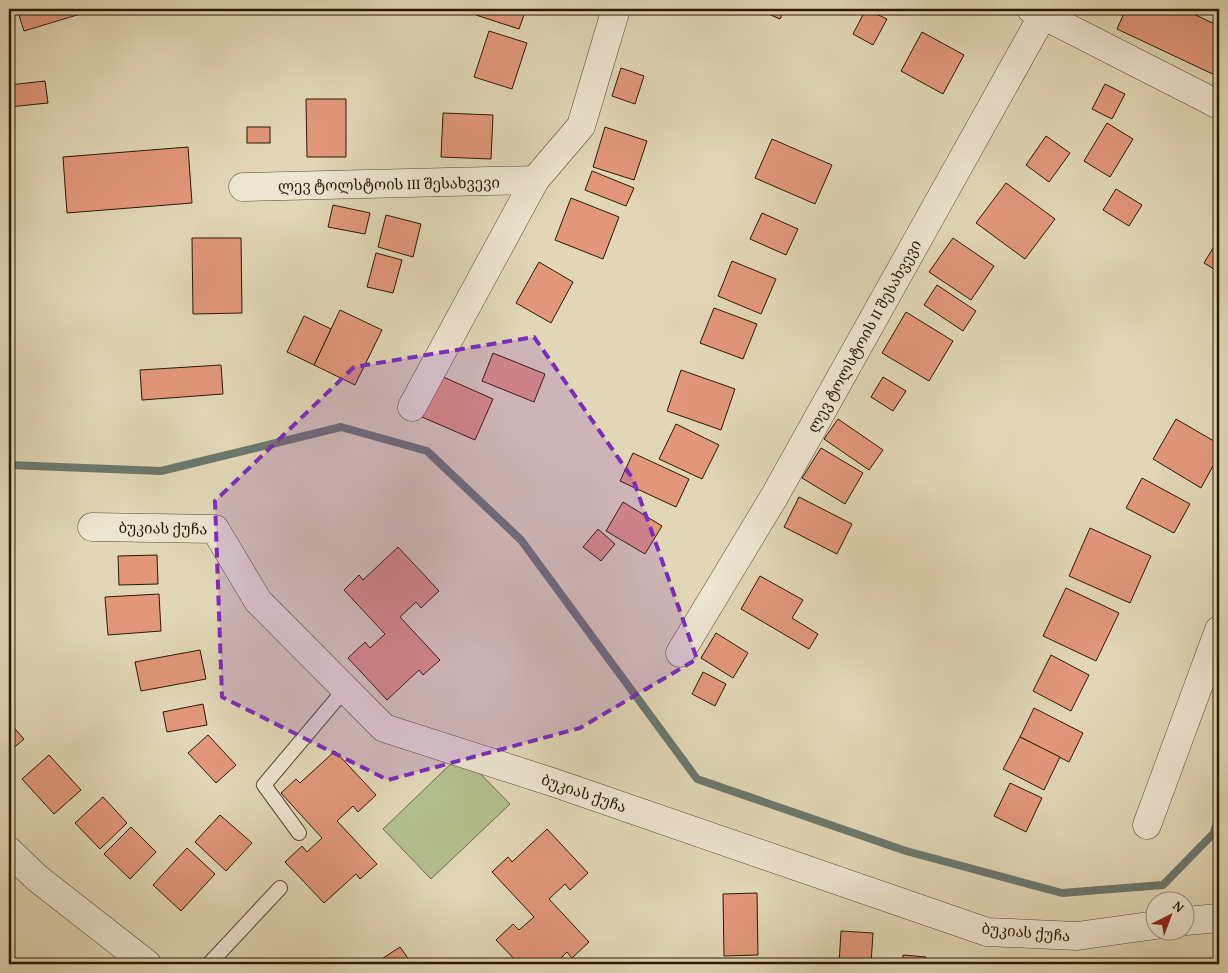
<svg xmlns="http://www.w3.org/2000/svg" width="1228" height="973" font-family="'Gentium Book Plus','Noto Serif Georgian',serif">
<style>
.green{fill:#b3be8e;stroke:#6f6c48}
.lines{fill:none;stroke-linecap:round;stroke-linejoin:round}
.stream{stroke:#6b786d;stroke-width:8}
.building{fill:#e2977b;stroke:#2b1902}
.service-casing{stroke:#58482f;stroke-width:16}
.minor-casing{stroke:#58482f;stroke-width:29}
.service{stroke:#ece5d0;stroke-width:14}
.minor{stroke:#ece5d0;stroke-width:28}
.marked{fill:#7b2cbf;fill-opacity:0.2;stroke:#7b2cbf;stroke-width:4;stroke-dasharray:10 6;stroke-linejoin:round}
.labels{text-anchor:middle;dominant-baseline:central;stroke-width:4;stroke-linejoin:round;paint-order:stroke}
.street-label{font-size:15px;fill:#2b1902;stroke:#ece5d0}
</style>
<rect width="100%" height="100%" fill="#e1d7b6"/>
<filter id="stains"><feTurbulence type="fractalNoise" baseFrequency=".004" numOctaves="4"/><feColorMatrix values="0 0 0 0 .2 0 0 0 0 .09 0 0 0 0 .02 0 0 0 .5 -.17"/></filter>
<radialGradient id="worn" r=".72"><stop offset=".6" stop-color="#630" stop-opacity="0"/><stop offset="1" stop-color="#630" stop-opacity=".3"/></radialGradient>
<polygon class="green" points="461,754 510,804 431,879 383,829"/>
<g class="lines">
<polyline class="stream" points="9,465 161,471 341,427 427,451 521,540 697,779 906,851 1062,893 1163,885 1214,833 1219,814"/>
</g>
<g class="building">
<polygon points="17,9 97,9 24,31"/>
<polygon points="478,9 526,9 519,29 476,15"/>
<polygon points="757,9 785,9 780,19"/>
<polygon points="866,9 887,19 873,45 853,34"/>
<polygon points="1126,9 1183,9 1219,26 1219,77 1117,29"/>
<polygon points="489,31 527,43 512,89 474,77"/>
<polygon points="922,32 964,55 943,94 901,71"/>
<polygon points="621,68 644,76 635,104 612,96"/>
<polygon points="45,81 48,103 9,107 9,85"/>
<polygon points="1105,84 1125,94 1112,119 1092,109"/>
<polygon points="306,99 346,99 346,157 307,157"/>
<polygon points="443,113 493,115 491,159 441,157"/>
<polygon points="1107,123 1133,139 1110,177 1084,161"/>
<rect x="247" y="127" width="23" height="16"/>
<polygon points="605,127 647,141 634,180 593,167"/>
<polygon points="1046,136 1070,153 1049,182 1026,165"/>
<polygon points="772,139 832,165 815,204 755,178"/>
<polygon points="188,147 192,203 67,213 63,157"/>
<polygon points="592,171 634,188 626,206 585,190"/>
<polygon points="1006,183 1055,219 1025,259 976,223"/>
<polygon points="1116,189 1142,205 1129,226 1103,210"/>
<polygon points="571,198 619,217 603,259 555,240"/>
<polygon points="333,205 370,213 365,234 328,227"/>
<polygon points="762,213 798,229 786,255 750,239"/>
<polygon points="386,215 421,224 413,257 378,247"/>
<polygon points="192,238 241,238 242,313 193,314"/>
<polygon points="953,238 994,266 971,300 929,272"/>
<polygon points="1219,238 1219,272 1204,263"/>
<polygon points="376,253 402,260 393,293 367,287"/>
<polygon points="732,261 776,279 761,314 718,296"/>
<polygon points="539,262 573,282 551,323 516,303"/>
<polygon points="937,285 976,311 963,331 924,305"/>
<polygon points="714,308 757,324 743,359 700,343"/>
<polygon points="340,310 382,330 355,385 314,365"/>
<polygon points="906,312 953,341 929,381 882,353"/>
<polygon points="304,316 331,329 314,365 287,352"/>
<polygon points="493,353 545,374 534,402 482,381"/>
<polygon points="221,365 223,394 142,400 140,370"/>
<polygon points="681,370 735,389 721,430 667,411"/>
<polygon points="441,376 493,399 475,440 422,417"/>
<polygon points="883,377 906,391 893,411 871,397"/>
<polygon points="838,419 883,450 869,470 824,439"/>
<polygon points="1176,419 1219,444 1219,455 1201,488 1153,459"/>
<polygon points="676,424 719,445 702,479 659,459"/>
<polygon points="821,448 863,473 845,504 802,478"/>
<polygon points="633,453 689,479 676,507 620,481"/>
<polygon points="1142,478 1190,504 1174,533 1126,508"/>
<polygon points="799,497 852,524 837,554 784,527"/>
<polygon points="623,502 662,526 645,554 606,531"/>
<polygon points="1090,528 1151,556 1130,603 1069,576"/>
<polygon points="598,529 615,544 601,561 583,547"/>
<polygon points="398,547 439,591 421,608 416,602 400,617 440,660 423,675 419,670 387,700 348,658 365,642 370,648 385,634 344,590 359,575 363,580"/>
<polygon points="157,555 158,584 119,585 118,556"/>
<polygon points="760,576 803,600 792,618 818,634 809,649 741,609"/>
<polygon points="1066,588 1119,613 1096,661 1043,636"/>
<polygon points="159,594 161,631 108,635 105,597"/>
<polygon points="716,633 748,653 733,678 701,658"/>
<polygon points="200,650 206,679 141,691 135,662"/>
<polygon points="1051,655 1089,675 1071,711 1033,691"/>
<polygon points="703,672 726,684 715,706 692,694"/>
<polygon points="203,704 207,725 167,732 163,712"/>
<polygon points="1034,708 1083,733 1069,762 1020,737"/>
<polygon points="9,722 24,739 9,752"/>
<polygon points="208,735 236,765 216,783 188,753"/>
<polygon points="1020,737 1060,757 1044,790 1003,769"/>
<polygon points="335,751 376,795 358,812 353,806 337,821 377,864 360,879 356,874 324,903 285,862 302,846 307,852 322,838 281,793 296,779 300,783"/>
<polygon points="49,755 81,790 54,814 22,779"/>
<polygon points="1010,783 1042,798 1026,832 994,816"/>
<polygon points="103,797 127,823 100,849 75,823"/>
<polygon points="220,815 252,843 226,871 195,842"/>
<polygon points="131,827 156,852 130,879 104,854"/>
<polygon points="547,829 588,873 570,890 565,884 549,899 589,942 572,958 567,952 555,964 519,964 496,940 513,924 519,930 534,917 492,872 508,857 512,862"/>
<polygon points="187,848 215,874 181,911 153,885"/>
<polygon points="757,893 758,955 724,956 723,894"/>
<polygon points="841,931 873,933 871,964 839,964"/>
<polygon points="400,947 412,964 374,964"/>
<polygon points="903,955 926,957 926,964 902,964"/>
</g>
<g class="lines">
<g class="service-casing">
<g id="service">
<polyline points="299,833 264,785 345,689"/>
<polyline points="209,964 280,888"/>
</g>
</g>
<g class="minor-casing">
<g id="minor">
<polyline points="1031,9 1219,105"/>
<polyline points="243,187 535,180"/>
<polyline points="412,407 535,180 581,126 616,9"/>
<polyline points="92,527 215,529 258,601 384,728 555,783 987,932 1077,936 1156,925"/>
<polyline points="680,653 774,497 1043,15"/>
<polyline points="1147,825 1219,630"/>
<polyline points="9,851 37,878 147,964"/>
<polyline points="1186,921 1219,918"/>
</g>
</g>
<use href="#service" class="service"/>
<use href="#minor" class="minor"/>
</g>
<path class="marked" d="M534 337 633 479 697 659 580 728 388 780 222 697 215 501 354 367Z"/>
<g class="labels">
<g class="street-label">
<text transform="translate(389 184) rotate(-1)">ლევ ტოლსტოის III შესახვევი</text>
<text transform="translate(864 336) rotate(-61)">ლევ ტოლსტოის II შესახვევი</text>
<text transform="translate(163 528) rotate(1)">ბუკიას ქუჩა</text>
<text transform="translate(584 793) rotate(19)">ბუკიას ქუჩა</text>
<text transform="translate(1026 932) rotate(5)">ბუკიას ქუჩა</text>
</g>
</g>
<rect width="1228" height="973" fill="none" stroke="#e1d7b6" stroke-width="30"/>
<rect x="10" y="10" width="1208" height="953" fill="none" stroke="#2b1902" stroke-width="2.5"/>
<rect x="15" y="15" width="1198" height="943" fill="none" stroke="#2b1902"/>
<g transform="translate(1170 916) rotate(42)"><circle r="24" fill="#ece5d0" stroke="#9f937e"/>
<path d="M0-4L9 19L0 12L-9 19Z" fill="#8f2418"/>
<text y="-8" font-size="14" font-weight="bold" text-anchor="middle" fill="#2b1902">N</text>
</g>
<rect width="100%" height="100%" filter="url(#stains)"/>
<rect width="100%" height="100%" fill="url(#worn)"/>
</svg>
